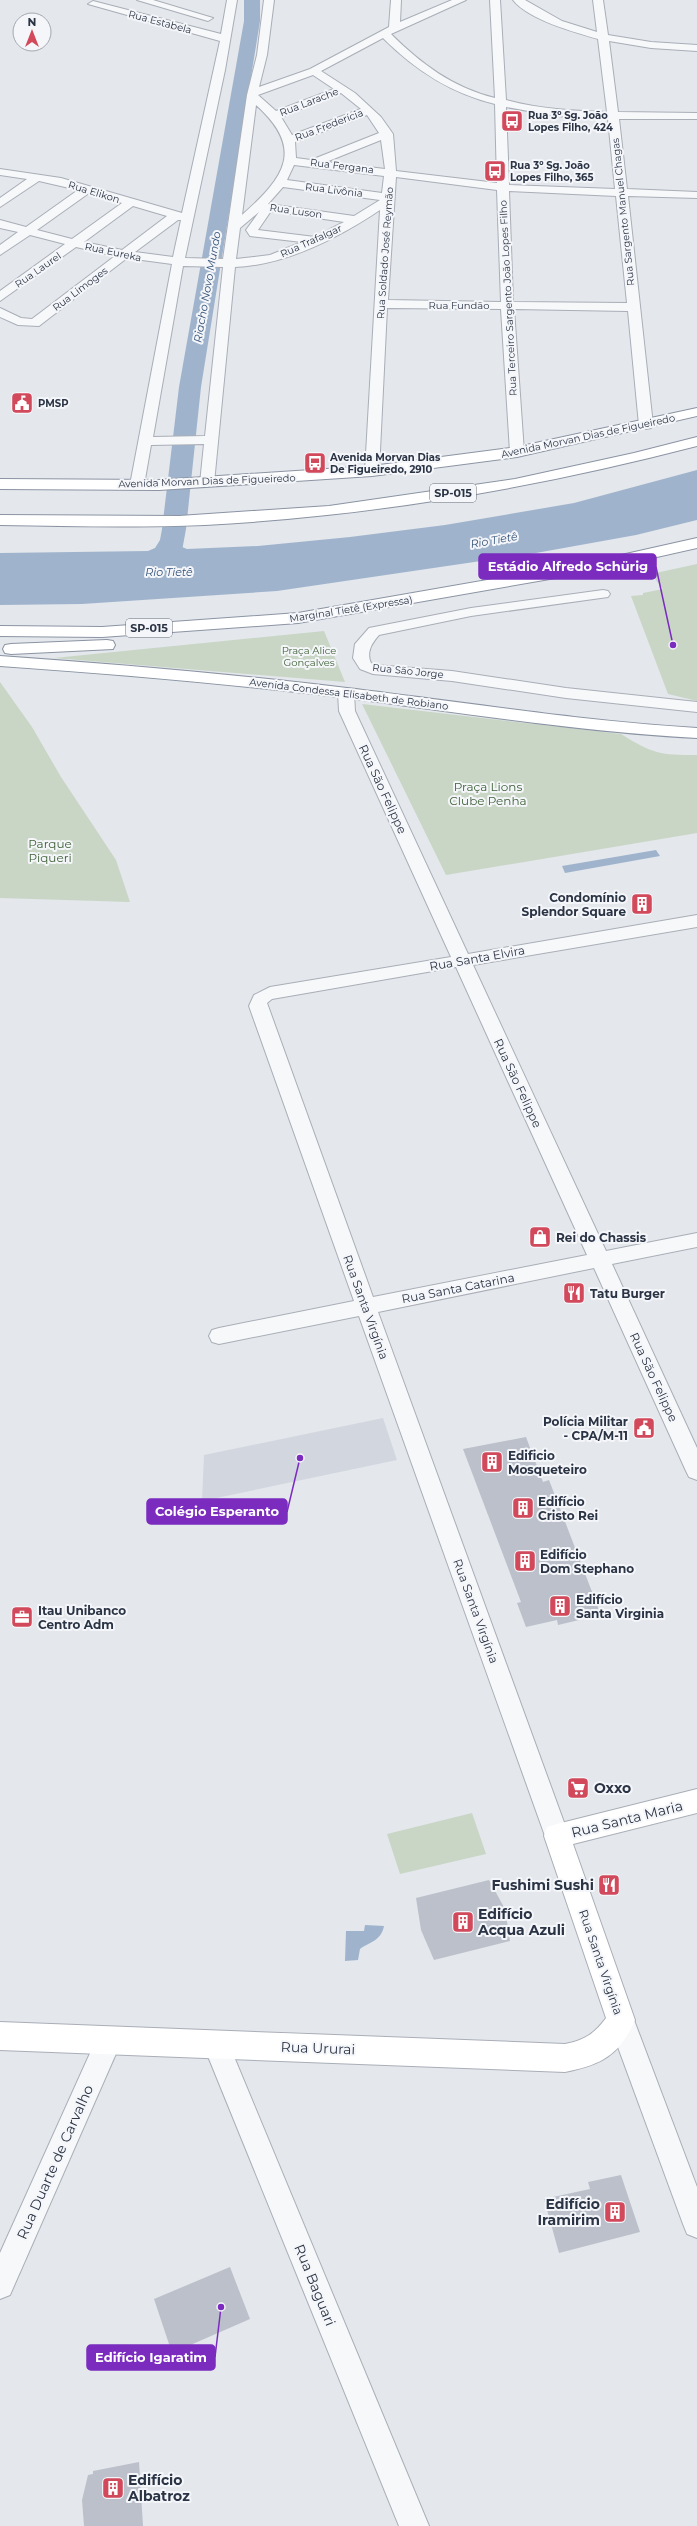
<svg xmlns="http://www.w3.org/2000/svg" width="697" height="2526" font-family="Montserrat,sans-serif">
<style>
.built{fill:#d2d6de}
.green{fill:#c9d6c5}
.water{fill:#9fb4cc}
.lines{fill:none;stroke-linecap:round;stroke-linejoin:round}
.river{fill:#9fb4cc;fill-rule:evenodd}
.building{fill:#bbc0ca}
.street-casing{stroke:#a9aeb7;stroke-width:2}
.secondary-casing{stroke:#a9aeb7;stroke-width:2}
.highway-casing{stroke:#8b94a3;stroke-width:2}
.street{fill:#f7f8fa;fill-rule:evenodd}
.secondary{fill:#fff;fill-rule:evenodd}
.highway{fill:#fff;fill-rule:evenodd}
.labels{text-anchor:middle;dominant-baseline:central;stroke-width:4;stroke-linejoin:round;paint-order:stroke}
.far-street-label{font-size:10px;fill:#2b3445;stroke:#f4f6f9}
.far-poi-label{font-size:10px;font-weight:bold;fill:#2b3445;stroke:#f4f6f9;text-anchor:start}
.far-park-label{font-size:10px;fill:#3f6138;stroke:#f4f6f9}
.far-water-label{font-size:11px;font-style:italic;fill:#34527a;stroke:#f4f6f9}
.shield{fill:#f4f6f9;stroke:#676e7b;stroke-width:1}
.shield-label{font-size:11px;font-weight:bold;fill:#2b3445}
.park-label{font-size:12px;fill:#3f6138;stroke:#f4f6f9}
.street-label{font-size:12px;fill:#2b3445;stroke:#f4f6f9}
.poi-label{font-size:12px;font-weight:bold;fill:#2b3445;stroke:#f4f6f9;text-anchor:start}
.near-poi-label{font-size:14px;font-weight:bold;fill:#2b3445;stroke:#f4f6f9;text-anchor:start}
.near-street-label{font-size:14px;fill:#2b3445;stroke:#f4f6f9}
.leader{fill:none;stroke:#7b2cbf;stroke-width:1.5}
.callout-dot{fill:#7b2cbf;stroke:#f4f6f9;stroke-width:1.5}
.callout{fill:#7b2cbf;stroke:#7b2cbf;stroke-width:1.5}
.callout-label{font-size:13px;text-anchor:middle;font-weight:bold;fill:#fff}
</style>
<rect width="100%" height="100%" fill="#e4e7ec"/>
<polygon class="built" points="383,1418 397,1460 202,1501 204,1455"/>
<g class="green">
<polygon points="697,564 697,701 668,694 631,596 643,595 643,593 663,589 651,574"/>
<polygon points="324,631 345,682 54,658"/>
<polygon points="0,682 32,727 61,777 116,860 130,902 0,898"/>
<path d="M362 704 621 734C653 754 660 755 697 755V833L446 875Z"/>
<polygon points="472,1813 486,1854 400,1874 387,1834"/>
</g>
<g class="water">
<polygon points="697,470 697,520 636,535 536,553 277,591 82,604 0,605 0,553 148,551 155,548 167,529 182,529 182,547 187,549 258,546 350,537 445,525 574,503"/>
<polygon points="656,850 660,856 565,873 562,866"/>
<path d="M365 1925 384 1926C381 1941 371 1941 360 1949L358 1960 345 1961 346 1931H364Z"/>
</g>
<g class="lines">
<polygon class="river" points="244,0 260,0 260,21 201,387 186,529 178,573 175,578 166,580 157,578 154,573 162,529 179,387 244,21"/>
</g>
<g class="building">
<polygon points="526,1437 543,1482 549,1480 599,1610 577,1615 579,1620 558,1625 557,1620 526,1627 517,1603 521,1602 463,1449"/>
<polygon points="489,1880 505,1909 510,1941 434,1960 421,1930 416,1898"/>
<polygon points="621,2175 640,2232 559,2253 544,2199 590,2189 588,2182"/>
<polygon points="230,2267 250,2319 172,2353 154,2299"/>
<polygon points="139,2462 143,2526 84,2526 82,2500 88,2475 93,2474 93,2471"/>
</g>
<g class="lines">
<g class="street-casing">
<g id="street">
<polygon points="137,0 153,0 213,18 208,21"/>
<path d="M227 0H237L225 70 185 258 223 259 247 95 257 55 264 0H274L267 55 259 87 310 69 389 27 391 0H401L400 22 452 0H466L391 34C420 63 453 88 495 98L490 0H500L506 100C539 109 573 111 607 112L598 39C574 32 529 20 513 0H525L562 21 597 32 593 0H603L608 35 651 42 697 45V51L651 48 609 41 618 112 697 113V119H619L627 189 697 192V198L628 196 653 425 651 428 646 429 639 425 628 311 514 309 524 452 517 456 510 452 501 309 387 308 379 471 377 474H367L365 471 380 210C338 238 286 265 235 267L214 483 207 487 200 483 204 444 151 445 144 485 137 489 132 488 130 485 172 264 127 258 39 326 18 325 0 317V308L21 318 32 319 115 256 76 247 0 301V291L65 244 30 235 0 255V245L18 232 0 228V220L26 227 78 190 39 181 0 207V198L27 179 0 175V169L61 178 182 213 220 41 88 4 93 1 221 34ZM383 38C415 70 450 93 495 104L497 183 396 171 393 134 381 117 355 93 321 71ZM313 75 334 89 276 111 258 95ZM341 93 361 109 292 135 281 117ZM256 105C305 149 285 177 242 215ZM506 107 556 116 608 119 615 189 509 185ZM367 115 379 133 311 160 296 158 295 142ZM381 140 385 169 326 162ZM294 165 384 176 382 193 287 180ZM396 177 497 190 501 302 388 300ZM283 187 380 200 354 216 268 204ZM509 191 616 196 627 303 513 302ZM89 193 122 203 72 239 37 230ZM133 206 167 216 122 250 84 242ZM271 211 344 222 315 237 258 230ZM259 212 246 230 250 236 302 242 270 255 236 259 240 228ZM178 220H181L173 257 135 252ZM183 266 223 267 205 436 153 437Z"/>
<path d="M603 590 608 591 610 594 608 597 471 616 379 635C372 643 366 652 371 663L375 665 452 671 566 688 697 702V712L566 698 452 681 373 674 360 669 353 658 355 644 369 628 471 608Z"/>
<path d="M346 688 354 693 355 711 468 954 697 915V927L473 965 606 1251 697 1233V1247L612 1264 697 1448V1480L689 1477 686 1471 594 1268 378 1312 569 1836 566 1844 557 1847 548 1844 545 1836 359 1316 219 1344 212 1342 209 1336 212 1330 219 1328 354 1301 249 1006 254 995 270 987 451 957 339 711 338 693ZM456 967 587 1255 373 1297 267 1003 272 999Z"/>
<polygon points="621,2008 630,2011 634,2020 697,2187 697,2238 687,2234 683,2224 608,2020 612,2011"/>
<polygon points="109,2027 118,2031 122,2040 10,2295 0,2299 0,2253 100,2031"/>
<polygon points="216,2031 225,2035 429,2526 399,2526 203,2044 207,2035"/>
</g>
</g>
<g class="secondary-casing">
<path id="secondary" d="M697 1789V1813L573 1844 635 2020C620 2055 601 2065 565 2072L0 2050V2022L565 2044C585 2040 594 2034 606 2018L544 1836 547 1827 557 1824Z"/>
</g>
<g class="highway-casing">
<g id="highway">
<polygon points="697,408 697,416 517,457 372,476 159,490 0,489 0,479 159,480 372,466 517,447"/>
<path d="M697 437V446C536 488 372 516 205 525 137 528 68 526 0 525V515L179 516 329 506 515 479 634 453Z"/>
<polygon points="697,538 697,548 590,572 298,623 102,637 0,636 0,626 102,627 298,613 590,562"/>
<polygon points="107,640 113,641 115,645 113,649 11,654 5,653 3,649 5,645 11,644"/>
<path d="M0 656C116 664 232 674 347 688 464 702 580 721 697 728V738C580 732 464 713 347 698 232 684 116 674 0 666Z"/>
</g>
</g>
<use href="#street" class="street"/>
<use href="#secondary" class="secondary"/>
<use href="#highway" class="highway"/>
</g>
<defs>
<g id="bus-square" transform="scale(1.15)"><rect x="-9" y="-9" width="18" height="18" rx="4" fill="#d1495b" stroke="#f4f6f9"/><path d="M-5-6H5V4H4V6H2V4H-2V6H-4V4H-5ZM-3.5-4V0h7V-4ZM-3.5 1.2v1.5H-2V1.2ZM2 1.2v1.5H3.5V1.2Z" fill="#fff"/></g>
<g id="civic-square" transform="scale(1.15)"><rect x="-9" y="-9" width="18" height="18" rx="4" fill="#d1495b" stroke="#f4f6f9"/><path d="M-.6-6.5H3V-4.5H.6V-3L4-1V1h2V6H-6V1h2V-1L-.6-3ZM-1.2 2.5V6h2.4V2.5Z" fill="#fff"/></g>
<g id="building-square" transform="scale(1.15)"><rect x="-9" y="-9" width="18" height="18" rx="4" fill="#d1495b" stroke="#f4f6f9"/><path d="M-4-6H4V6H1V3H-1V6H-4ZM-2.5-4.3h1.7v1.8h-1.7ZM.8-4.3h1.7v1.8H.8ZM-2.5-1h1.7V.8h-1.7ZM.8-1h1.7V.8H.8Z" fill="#fff"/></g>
<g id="shop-square" transform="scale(1.15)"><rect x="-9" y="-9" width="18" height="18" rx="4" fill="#d1495b" stroke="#f4f6f9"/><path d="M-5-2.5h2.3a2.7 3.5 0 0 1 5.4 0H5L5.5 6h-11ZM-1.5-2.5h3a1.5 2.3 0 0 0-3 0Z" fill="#fff"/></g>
<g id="restaurant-square" transform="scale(1.15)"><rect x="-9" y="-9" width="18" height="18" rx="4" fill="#d1495b" stroke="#f4f6f9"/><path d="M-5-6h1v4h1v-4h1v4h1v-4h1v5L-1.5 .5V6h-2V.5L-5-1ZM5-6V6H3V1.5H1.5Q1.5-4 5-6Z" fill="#fff"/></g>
<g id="office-square" transform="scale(1.15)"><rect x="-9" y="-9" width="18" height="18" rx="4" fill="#d1495b" stroke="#f4f6f9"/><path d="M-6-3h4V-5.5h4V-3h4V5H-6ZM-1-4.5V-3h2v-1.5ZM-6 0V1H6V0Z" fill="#fff"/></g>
<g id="supermarket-square" transform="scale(1.15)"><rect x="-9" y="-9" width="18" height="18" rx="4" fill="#d1495b" stroke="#f4f6f9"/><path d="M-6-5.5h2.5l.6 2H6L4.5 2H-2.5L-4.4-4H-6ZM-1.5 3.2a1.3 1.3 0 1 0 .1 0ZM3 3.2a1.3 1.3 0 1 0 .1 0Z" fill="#fff"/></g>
</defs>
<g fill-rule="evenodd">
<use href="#bus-square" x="512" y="121"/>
<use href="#bus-square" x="495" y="171"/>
<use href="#civic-square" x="22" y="403"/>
<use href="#bus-square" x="315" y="463"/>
<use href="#building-square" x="642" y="904"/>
<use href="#shop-square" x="540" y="1237"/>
<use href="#restaurant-square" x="574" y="1293"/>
<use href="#civic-square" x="644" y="1428"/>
<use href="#building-square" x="492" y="1462"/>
<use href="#building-square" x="523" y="1508"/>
<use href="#building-square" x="525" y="1561"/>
<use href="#building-square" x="560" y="1606"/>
<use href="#office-square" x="22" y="1617"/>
<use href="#supermarket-square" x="578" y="1788"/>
<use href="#restaurant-square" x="609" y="1885"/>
<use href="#building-square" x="463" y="1922"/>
<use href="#building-square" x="615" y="2212"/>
<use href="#building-square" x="113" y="2488"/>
</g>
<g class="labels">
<g class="far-street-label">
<text transform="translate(160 22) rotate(15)">Rua Estabela</text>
<text transform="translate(309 102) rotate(-21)">Rua Larache</text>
<text transform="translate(329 125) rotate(-21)">Rua Frederícia</text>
<text transform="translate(342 166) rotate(7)">Rua Fergana</text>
<text transform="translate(334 190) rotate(7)">Rua Livônia</text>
<text transform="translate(94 192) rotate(17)">Rua Elikon</text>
<text transform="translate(296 211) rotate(8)">Rua Luson</text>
<text transform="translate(623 212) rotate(-96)">Rua Sargento Manuel Chagas</text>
<text transform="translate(311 241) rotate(-24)">Rua Trafalgar</text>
<text transform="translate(113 252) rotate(12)">Rua Eureka</text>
<text transform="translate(385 253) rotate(-86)">Rua Soldado José Reymão</text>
<text transform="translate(38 270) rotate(-35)">Rua Laurel</text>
<text transform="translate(80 289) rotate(-37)">Rua Limoges</text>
<text transform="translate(508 298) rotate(-93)">Rua Terceiro Sargento João Lopes Filho</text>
<text x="459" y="305">Rua Fundão</text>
<text transform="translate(588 436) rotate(-12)">Avenida Morvan Dias de Figueiredo</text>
<text transform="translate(207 481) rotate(-2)">Avenida Morvan Dias de Figueiredo</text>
<text transform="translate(351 609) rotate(-9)">Marginal Tietê (Expressa)</text>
<text transform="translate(408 671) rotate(6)">Rua São Jorge</text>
<text transform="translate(349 694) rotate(7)">Avenida Condessa Elisabeth de Robiano</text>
</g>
<g class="far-poi-label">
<text x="528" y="115">Rua 3º Sg. João<tspan x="528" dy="12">Lopes Filho, 424</tspan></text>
<text x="510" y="165">Rua 3º Sg. João<tspan x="510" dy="12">Lopes Filho, 365</tspan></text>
<text x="38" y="403">PMSP</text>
<text x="330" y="457">Avenida Morvan Dias<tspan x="330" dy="12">De Figueiredo, 2910</tspan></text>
</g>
<g class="far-park-label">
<text x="309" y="650">Praça Alice<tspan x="309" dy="12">Gonçalves</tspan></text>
</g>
<g class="far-water-label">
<text transform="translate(207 287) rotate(-80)">Riacho Novo Mundo</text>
<text transform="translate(494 540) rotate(-10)">Rio Tietê</text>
<text x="169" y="572">Rio Tietê</text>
</g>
<g class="shield">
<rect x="430" y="484" width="46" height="18" rx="3"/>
<rect x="126" y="619" width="46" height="18" rx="3"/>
</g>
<g class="shield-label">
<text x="453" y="493">SP-015</text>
<text x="149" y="628">SP-015</text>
</g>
<g class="park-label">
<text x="488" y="786">Praça Lions<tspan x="488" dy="14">Clube Penha</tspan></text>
<text x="50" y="843">Parque<tspan x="50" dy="14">Piqueri</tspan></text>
</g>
<g class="street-label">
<text transform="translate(383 789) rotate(65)">Rua São Felippe</text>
<text transform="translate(477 958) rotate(-10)">Rua Santa Elvira</text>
<text transform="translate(518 1083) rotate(65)">Rua São Felippe</text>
<text transform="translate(458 1288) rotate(-11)">Rua Santa Catarina</text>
<text transform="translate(366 1307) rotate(70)">Rua Santa Virgínia</text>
<text transform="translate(654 1377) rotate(65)">Rua São Felippe</text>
<text transform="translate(476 1611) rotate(70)">Rua Santa Virgínia</text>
<text transform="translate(601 1962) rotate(71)">Rua Santa Virgínia</text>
</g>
<g class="poi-label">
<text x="626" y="897" text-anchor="end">Condomínio<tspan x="626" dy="14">Splendor Square</tspan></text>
<text x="556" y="1237">Rei do Chassis</text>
<text x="590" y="1293">Tatu Burger</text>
<text x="628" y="1421" text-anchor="end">Polícia Militar<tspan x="628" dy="14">- CPA/M-11</tspan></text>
<text x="508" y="1455">Edificio<tspan x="508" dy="14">Mosqueteiro</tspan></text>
<text x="538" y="1501">Edifício<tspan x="538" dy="14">Cristo Rei</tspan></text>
<text x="540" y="1554">Edifício<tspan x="540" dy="14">Dom Stephano</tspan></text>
<text x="576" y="1599">Edifício<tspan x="576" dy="14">Santa Virginia</tspan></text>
<text x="38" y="1610">Itau Unibanco<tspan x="38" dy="14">Centro Adm</tspan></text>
</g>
<g class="near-poi-label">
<text x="594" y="1788">Oxxo</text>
<text x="594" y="1885" text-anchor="end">Fushimi Sushi</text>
<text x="478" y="1914">Edifício<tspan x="478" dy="16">Acqua Azuli</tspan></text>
<text x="600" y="2204" text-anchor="end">Edifício<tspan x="600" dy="16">Iramirim</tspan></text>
<text x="128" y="2480">Edifício<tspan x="128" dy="16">Albatroz</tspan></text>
</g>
<g class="near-street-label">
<text transform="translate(627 1819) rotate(-14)">Rua Santa Maria</text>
<text transform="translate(318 2048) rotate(2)">Rua Ururai</text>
<text transform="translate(55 2162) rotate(-66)">Rua Duarte de Carvalho</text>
<text transform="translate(315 2285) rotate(68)">Rua Baguari</text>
</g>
</g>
<path class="leader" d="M673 645L656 567M300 1458L287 1512M221 2307L215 2357"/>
<g class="callout-dot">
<circle cx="673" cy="645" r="4"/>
<circle cx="300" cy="1458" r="4"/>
<circle cx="221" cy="2307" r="4"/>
</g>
<g class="callout">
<rect x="479" y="554" width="177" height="25" rx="4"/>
<rect x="147" y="1499" width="140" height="25" rx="4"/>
<rect x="87" y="2345" width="128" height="25" rx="4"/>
</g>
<g class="callout-label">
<text x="568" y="571">Estádio Alfredo Schürig</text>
<text x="217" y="1516">Colégio Esperanto</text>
<text x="151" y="2362">Edifício Igaratim</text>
</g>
<g transform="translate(32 32)"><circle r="19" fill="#f4f6f9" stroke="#a4a8b1"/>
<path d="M0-3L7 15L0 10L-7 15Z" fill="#d1495b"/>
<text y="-6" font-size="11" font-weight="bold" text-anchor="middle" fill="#2b3445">N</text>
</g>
</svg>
